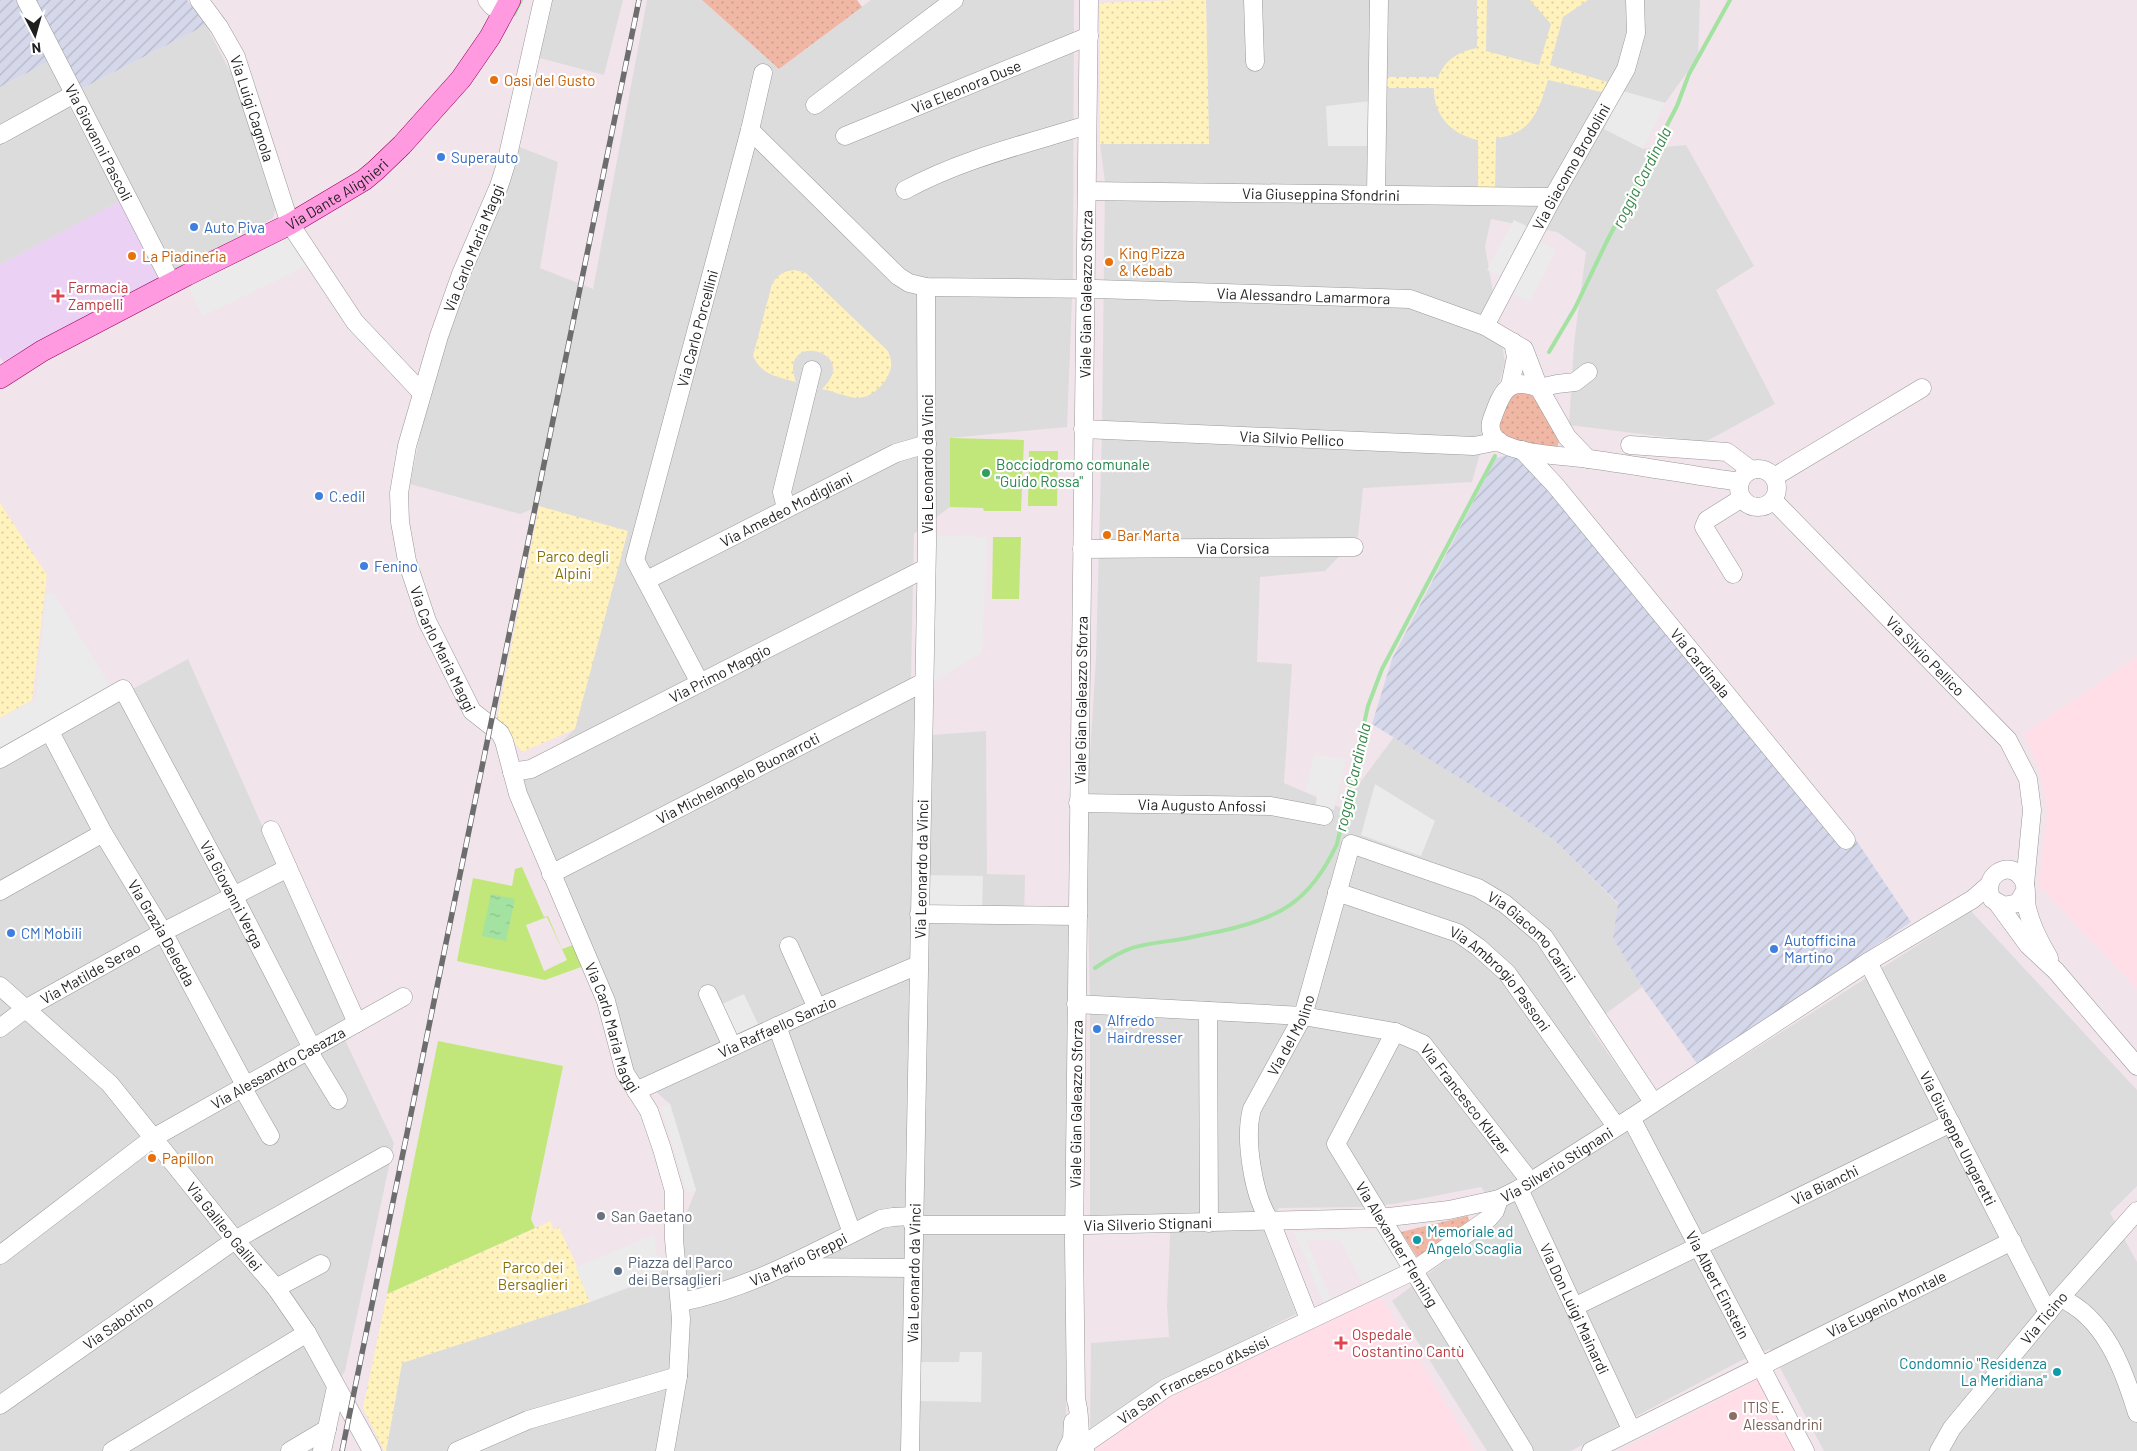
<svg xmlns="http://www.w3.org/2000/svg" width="2137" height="1451" font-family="Barlow,sans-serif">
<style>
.residential{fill:#dcdcdd}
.commercial{fill:#ebd1f3}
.industrial{fill:url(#industrial-furrows)}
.education{fill:#ffdee7}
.grass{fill:url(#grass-dots)}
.park{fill:url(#park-dots)}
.pitch{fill:#c1e77a;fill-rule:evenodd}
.parking{fill:#ebebeb}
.water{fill:url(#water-ripples)}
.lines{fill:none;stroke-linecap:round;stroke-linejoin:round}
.stream{stroke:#a3e2a0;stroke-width:4}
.minor-casing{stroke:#999;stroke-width:19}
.major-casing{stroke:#99005c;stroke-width:22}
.minor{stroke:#fff;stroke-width:18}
.major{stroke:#ff9ae1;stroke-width:21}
.rail-casing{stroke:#6d6d6d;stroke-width:5.5}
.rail{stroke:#fff;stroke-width:4;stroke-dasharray:11;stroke-linecap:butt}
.food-dot{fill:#e8710a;stroke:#fff;stroke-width:2}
.shop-dot{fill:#3f7fe0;stroke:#fff;stroke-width:2}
.health-dot{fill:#e0444e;stroke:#fff;stroke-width:2}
.leisure-dot{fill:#2e9e5b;stroke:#fff;stroke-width:2}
.worship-dot{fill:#6b7280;stroke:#fff;stroke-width:2}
.culture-dot{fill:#0f9aa8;stroke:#fff;stroke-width:2}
.service-dot{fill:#5c6f8a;stroke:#fff;stroke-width:2}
.education-dot{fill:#8d6e63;stroke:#fff;stroke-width:2}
.labels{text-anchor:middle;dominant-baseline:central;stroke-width:4.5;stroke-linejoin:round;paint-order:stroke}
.food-label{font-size:15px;fill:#c56008;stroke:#fff;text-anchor:start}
.street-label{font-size:15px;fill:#1f1f1f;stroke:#fff}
.shop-label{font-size:15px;fill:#366cbe;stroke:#fff;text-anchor:start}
.health-label{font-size:15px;fill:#be3a42;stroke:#fff;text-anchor:start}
.leisure-label{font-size:15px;fill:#27864d;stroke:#fff;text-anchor:start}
.park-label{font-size:15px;fill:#897001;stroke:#fff}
.worship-label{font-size:15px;fill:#5b616d;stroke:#fff;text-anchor:start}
.culture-label{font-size:15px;fill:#0d838f;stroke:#fff;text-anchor:start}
.service-label{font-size:15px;fill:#4e5e75;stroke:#fff;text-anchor:start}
.education-label{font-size:15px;fill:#785e54;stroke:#fff;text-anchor:start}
.water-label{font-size:16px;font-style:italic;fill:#338646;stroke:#fff}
</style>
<defs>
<pattern id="industrial-furrows" width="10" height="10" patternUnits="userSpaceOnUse" patternTransform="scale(1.25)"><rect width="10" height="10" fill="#d5d7ea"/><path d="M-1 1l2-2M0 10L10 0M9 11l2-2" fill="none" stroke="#b6b8c8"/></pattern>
<pattern id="grass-dots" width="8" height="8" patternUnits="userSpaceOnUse" patternTransform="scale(1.25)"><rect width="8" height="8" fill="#f0b7a5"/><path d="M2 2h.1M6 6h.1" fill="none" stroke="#cd9d8e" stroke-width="1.8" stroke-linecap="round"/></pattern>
<pattern id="park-dots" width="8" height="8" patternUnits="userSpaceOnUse" patternTransform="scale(1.25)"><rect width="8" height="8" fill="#fff2bd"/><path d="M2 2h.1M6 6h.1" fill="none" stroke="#dacfa2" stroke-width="1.8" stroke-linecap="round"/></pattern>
<pattern id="water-ripples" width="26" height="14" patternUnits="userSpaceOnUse" patternTransform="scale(1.25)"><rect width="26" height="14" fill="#a3e2a0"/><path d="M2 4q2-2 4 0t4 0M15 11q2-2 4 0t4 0" fill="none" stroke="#8cc189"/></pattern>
</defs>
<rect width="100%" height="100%" fill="#f1e4eb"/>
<g class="residential">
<polygon points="546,0 623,0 604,75 536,57 517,146 558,162 540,268 593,289 647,0 702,0 779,69 871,0 1074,0 1073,274 1067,427 950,438 950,507 914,534 911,677 932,735 986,731 987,874 1025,875 1024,922 1069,922 1066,1435 1056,1451 386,1451 402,1363 590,1302 660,1276 696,1190 670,1104 633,1072 521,781 575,729 539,506 520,514 410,484 432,378 443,348"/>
<polygon points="1206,0 1700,0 1698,57 1665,103 1622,91 1643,149 1686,145 1754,266 1716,290 1775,404 1705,442 1569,425 1574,343 1586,252 1557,232 1491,219 1485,246 1505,362 1472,482 1363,488 1358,537 1325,571 1260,577 1257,662 1292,664 1284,783 1341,808 1394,737 1505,806 1554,840 1618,904 1613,938 1642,987 1589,1026 1639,1098 1647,1118 1971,911 2137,1090 2137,1186 2110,1213 2137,1262 2137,1451 1824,1451 1770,1349 1740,1361 1571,1451 1487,1451 1392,1301 1503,1217 1481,1187 1393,1204 1363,1207 1279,1208 1265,1233 1296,1314 1224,1351 1090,1432 1091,1343 1169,1337 1167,1305 1171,1216 1090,1224 1090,998 1086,820 1096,658 1102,430 1105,182 1100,144 1209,144"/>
<polygon points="206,25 235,81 276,206 273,218 172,272 79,90"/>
<polygon points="48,62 63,91 0,127 0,87"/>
<polygon points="67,107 70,108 120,201 0,265 0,143 2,142 3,145"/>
<polygon points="188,659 347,1017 346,1042 394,1143 345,1371 329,1396 318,1451 0,1451 0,761"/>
</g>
<polygon class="commercial" points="120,201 160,280 4,363 0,357 0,265"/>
<g class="industrial">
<polygon points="0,0 16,0 48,62 0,87"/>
<polygon points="31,0 187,0 206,25 79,90"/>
<polygon points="1514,454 1525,460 1837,842 1856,840 1911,922 1698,1065 1642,987 1613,938 1618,903 1554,840 1505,806 1372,724 1392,659 1496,458"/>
</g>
<g class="education">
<polygon points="2137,657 2137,989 2039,885 2047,808 2039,768 2024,734"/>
<polygon points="1379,1295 1475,1451 1095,1451 1095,1441 1169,1391"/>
<polygon points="1757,1379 1761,1381 1796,1451 1620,1451"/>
</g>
<g class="grass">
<polygon points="702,0 857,0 862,7 779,69"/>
<path d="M1514 390 1534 393 1560 438 1557 448C1544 450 1510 443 1500 433 1498 431 1497 426 1496 422Z"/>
<polygon points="1467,1216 1472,1225 1419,1260 1401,1232"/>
</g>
<g class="park">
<polygon points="1176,0 1206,0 1209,144 1100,144 1100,3"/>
<path d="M1477 0H1487L1486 51 1539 65 1551 24 1530 0H1588L1563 17 1550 65 1607 82 1602 92 1548 80C1539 110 1532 134 1496 138L1495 190H1478V140C1452 135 1433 115 1434 88H1386L1385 77H1438C1446 59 1458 52 1477 48Z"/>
<path d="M795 270 806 273 888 351C890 357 892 361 891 367 888 382 873 398 857 398 846 397 833 391 822 389 863 350 776 330 796 382 778 377 761 375 753 356L772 284C779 274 783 271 795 270Z"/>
<polygon points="0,503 47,575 32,700 0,718"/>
<polygon points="539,506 628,531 575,729 522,752 497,719"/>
<polygon points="551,1221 553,1230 559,1227 577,1266 576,1268 590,1302 402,1363 386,1451 384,1451 363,1408 387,1294"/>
</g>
<g class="pitch">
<polygon points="950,438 1024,440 1021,511 984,511 983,508 950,507"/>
<polygon points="1029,451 1058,451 1057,506 1028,506"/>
<polygon points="993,537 1021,537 1019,599 992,599"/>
<path d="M522 867 544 917 548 916 562 949 576 944 584 966 545 980 457 961 473 878 512 886 515 869ZM547 917 567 960 544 971 526 925Z"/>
<polygon points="438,1041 563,1066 531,1219 535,1228 387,1294"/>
</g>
<g class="parking">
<polygon points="1622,91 1665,103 1643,149 1604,129"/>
<polygon points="1371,101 1371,146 1328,146 1326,106"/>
<polygon points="1514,220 1531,228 1503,277 1487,270"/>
<polygon points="281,238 292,238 308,265 203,316 188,286"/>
<polygon points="1540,242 1556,250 1530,301 1513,294"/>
<polygon points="934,535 987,537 982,652 929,684"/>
<polygon points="46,593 55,595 111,687 59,715 51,725 0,753 0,719 36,699"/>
<polygon points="1314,754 1346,759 1334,810 1316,805 1317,794 1306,792"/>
<polygon points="1375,784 1435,821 1421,856 1361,835"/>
<polygon points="925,875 983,876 982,907 925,906"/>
<polygon points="744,994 758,1024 734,1035 720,1005"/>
<polygon points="670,1104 696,1190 687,1193 661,1107"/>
<polygon points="1382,1230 1404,1269 1364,1286 1340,1240 1306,1240 1332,1300 1324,1304 1294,1232"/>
<polygon points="654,1235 660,1275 590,1302 576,1267"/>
<polygon points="960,1352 982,1352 981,1402 919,1401 920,1362 959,1362"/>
</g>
<polygon class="water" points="491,894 515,899 506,941 482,936"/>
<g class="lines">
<g class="stream">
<polyline points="514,14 521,0"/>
<polyline points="1549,352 1575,308 1606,243 1677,106 1689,74 1730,0"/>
<path d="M1095 968C1127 946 1138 945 1176 940 1190 938 1204 934 1217 932 1279 919 1310 902 1337 844L1368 706 1382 669 1495 456"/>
</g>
<g class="minor-casing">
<g id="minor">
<path id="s1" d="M26 0 172 284"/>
<path id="s2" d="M199 0 219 27 236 57 290 224 355 322 422 393"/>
<polyline points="487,0 492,6 503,14"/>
<path id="s3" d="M543 0 506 164 499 186 461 274 439 336 407 446 399 493 400 522 407 561 427 621 472 711 500 733 504 741 518 794 606 1001 625 1073 649 1111 662 1149 674 1191V1239L681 1319 678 1376 665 1451"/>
<polyline points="1253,0 1255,62"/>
<polyline points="815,105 954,0"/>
<path id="s4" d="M750 130 898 276 909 283 926 287 1096 289 1410 299 1485 326 1524 349 1539 388 1567 437 1588 459"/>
<polyline points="0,135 74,94"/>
<path id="s5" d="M845 136 1089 36"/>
<path d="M905 190C962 159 1026 144 1087 125"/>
<path id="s6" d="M1087 191 1553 197"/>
<polyline points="1376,194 1379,0"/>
<path id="s7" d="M1485 326 1553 197 1626 69 1636 33 1635 0"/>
<polyline points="1510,386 1516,357 1513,342"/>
<path d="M1539 388C1507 376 1502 392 1492 419 1488 429 1493 440 1503 444 1528 456 1562 455 1589 459 1640 466 1690 475 1740 482"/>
<polyline points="1539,388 1557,384 1575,382 1588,372"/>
<path id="s8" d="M1083 429 1474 446 1499 441"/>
<polyline points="1630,445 1727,452 1751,470"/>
<path id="s9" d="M1522 450 1555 485 1846 840"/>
<circle cx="1758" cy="488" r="19"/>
<polyline points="1774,477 1922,388"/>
<path id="s10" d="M1773 500 2008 740 2028 779 2032 810 2025 884"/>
<polyline points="786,508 782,492 812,370"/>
<path id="s11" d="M1082 549 1354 547"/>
<polyline points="1733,574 1704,527 1707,520 1742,498"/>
<path id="s12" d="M647 580 896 453 927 444"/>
<path id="s13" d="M700 683 635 560 750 130 763 73"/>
<path id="s14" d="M50 732 103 833 163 932 245 1085 246 1094 270 1136"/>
<path id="s15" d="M0 759 123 689 233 895 312 1048V1057L338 1100"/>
<path id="s16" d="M512 772 531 769 926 568"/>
<path id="s17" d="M1078 803 1271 806 1324 816"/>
<polyline points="271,830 357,1023"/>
<path id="s18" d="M551 874 924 682"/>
<polyline points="0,891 103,833"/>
<path d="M2025 891 2018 903 2004 906 1992 899C1980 877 2009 858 2022 878 2028 886 2025 899 2027 908 2031 925 2040 943 2049 958"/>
<path id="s19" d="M1337 892 1458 933 1478 947 1507 973 1616 1126"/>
<polyline points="1998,904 2028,945 2056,971 2137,1066"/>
<polyline points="919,914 1078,916"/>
<polyline points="789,946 817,1008"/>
<path id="s20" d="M1868 962 2048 1313"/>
<path id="s21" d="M0 986 110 1084 235 1240 276 1288 307 1333 372 1451"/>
<polyline points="708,994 732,1046"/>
<path id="s22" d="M1076 1004 1303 1016 1395 1032 1423 1044 1530 1181"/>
<polyline points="1208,1011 1209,1223"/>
<polyline points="777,1026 852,1233"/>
<path id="s23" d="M0 1028 25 1009 163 932 288 868"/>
<path id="s24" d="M1395 1032 1336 1144 1524 1451"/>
<path id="s25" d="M636 1091 817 1008 918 965"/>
<path id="s26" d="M1631 1118 1805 1451"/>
<path id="s27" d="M1519 1189 1631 1429"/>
<path id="s28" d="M913 1225H1087L1380 1218 1449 1210 1499 1199 1519 1189 1631 1118 1868 962 1973 899 1989 885"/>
<path id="s29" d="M0 1255 153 1138 403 997"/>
<polyline points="789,1267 913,1268"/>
<polyline points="276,1288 321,1264"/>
<path d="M2060 1298C2105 1317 2124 1370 2137 1413"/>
<path id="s30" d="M681 1302C752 1288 816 1251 881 1219L893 1217 913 1216"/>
<path id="s31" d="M1574 1307 1951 1123"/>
<path id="s32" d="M1309 1319 1271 1222C1253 1198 1244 1138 1252 1109L1303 1016 1351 844 1478 888 1505 904 1544 937 1653 1102"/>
<path id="s33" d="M0 1405 235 1240 384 1156"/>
<path id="s34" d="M1082 1446 1166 1388 1413 1271 1488 1219 1495 1211 1499 1199"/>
<polyline points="112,1451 307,1333"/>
<polyline points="290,1451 327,1429"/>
<polyline points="322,1451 336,1387"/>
<polyline points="457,1451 528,1420 678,1376"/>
<path id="s35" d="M910 1451 927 544 926 287"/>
<polyline points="1066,1451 1072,1439 1073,1422"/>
<path id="s36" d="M1085 1451C1076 1435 1082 1417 1076 1400L1074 1241 1089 0"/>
<path id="s37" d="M1591 1451 2012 1241"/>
<path id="s38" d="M1939 1451 1952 1428 2060 1298 2137 1211"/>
</g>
</g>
<g class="major-casing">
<g id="major">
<path id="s39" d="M0 378 42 351 187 275 290 224 364 180 376 170 402 145 461 79 490 37 510 0"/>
</g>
</g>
<use href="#minor" class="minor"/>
<use href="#major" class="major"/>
<g class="rail-casing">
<polyline id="rail" points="342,1451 639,0"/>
</g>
<use href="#rail" class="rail"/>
</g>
<g class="food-dot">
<circle cx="494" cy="80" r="5"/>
<circle cx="132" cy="256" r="5"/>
<circle cx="1109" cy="262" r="5"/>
<circle cx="1107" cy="535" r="5"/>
<circle cx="152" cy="1158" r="5"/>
</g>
<g class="shop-dot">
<circle cx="441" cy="157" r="5"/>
<circle cx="194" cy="227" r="5"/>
<circle cx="319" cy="496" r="5"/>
<circle cx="364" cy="566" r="5"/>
<circle cx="11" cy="933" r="5"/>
<circle cx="1774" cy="949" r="5"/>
<circle cx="1097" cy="1029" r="5"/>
</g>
<g class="health-dot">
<path d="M55.5 288.5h5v5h5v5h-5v5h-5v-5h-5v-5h5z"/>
<path d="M1338.5 1335.5h5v5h5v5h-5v5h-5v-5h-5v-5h5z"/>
</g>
<circle class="leisure-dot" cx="986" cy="473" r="5"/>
<circle class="worship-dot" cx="601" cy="1216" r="5"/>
<g class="culture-dot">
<circle cx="1417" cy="1240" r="5"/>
<circle cx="2057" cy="1372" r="5"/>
</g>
<circle class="service-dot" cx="618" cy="1271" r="5"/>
<circle class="education-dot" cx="1733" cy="1416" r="5"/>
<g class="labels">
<g class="food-label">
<text x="504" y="80">Oasi del Gusto</text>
<text x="1119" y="253">King Pizza<tspan x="1119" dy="17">&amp; Kebab</tspan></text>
<text x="142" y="256">La Piadineria</text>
<text x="1117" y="535">Bar Marta</text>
<text x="162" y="1158">Papillon</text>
</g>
<g class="street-label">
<text stroke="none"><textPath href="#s5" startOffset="131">Via Eleonora Duse</textPath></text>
<text stroke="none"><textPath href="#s2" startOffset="122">Via Luigi Cagnola</textPath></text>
<text stroke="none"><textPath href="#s1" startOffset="160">Via Giovanni Pascoli</textPath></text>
<text stroke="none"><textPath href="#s7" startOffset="181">Via Giacomo Brodolini</textPath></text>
<text stroke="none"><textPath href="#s39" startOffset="384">Via Dante Alighieri</textPath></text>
<text stroke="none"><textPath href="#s6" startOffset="234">Via Giuseppina Sfondrini</textPath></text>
<text transform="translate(473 248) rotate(-68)">Via Carlo Maria Maggi</text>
<text stroke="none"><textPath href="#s36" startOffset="1158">Viale Gian Galeazzo Sforza</textPath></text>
<text stroke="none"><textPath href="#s4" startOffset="616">Via Alessandro Lamarmora</textPath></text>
<text stroke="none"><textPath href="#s13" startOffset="379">Via Carlo Porcellini</textPath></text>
<text stroke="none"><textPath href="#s8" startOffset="209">Via Silvio Pellico</textPath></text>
<text transform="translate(927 464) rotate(-90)">Via Leonardo da Vinci</text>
<text stroke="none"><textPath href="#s12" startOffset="156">Via Amedeo Modigliani</textPath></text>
<text stroke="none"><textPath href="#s11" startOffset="151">Via Corsica</textPath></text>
<text stroke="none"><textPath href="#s3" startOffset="679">Via Carlo Maria Maggi</textPath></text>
<text stroke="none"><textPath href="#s10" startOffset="218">Via Silvio Pellico</textPath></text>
<text stroke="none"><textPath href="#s9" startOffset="278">Via Cardinala</textPath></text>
<text stroke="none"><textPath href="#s16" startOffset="231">Via Primo Maggio</textPath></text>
<text stroke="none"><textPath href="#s36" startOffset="752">Viale Gian Galeazzo Sforza</textPath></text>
<text stroke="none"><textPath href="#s18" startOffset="210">Via Michelangelo Buonarroti</textPath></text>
<text stroke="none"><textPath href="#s17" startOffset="124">Via Augusto Anfossi</textPath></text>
<text stroke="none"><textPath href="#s35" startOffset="582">Via Leonardo da Vinci</textPath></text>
<text stroke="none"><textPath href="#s15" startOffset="374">Via Giovanni Verga</textPath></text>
<text stroke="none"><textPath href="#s14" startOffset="230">Via Grazia Deledda</textPath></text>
<text stroke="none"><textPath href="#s32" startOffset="714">Via Giacomo Carini</textPath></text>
<text stroke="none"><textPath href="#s23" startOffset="106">Via Matilde Serao</textPath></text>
<text stroke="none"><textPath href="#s19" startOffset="190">Via Ambrogio Passoni</textPath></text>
<text stroke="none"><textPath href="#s3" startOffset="1099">Via Carlo Maria Maggi</textPath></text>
<text stroke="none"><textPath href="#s25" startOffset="155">Via Raffaello Sanzio</textPath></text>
<text stroke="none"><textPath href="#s32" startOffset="305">Via del Molino</textPath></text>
<text stroke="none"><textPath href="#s29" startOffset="336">Via Alessandro Casazza</textPath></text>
<text stroke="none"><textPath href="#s22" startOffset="421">Via Francesco Kluzer</textPath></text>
<text stroke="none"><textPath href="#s36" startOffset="348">Viale Gian Galeazzo Sforza</textPath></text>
<text stroke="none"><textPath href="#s20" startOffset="198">Via Giuseppe Ungaretti</textPath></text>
<text stroke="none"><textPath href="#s28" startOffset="655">Via Silverio Stignani</textPath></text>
<text stroke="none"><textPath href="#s31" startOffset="279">Via Bianchi</textPath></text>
<text stroke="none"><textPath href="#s28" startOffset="235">Via Silverio Stignani</textPath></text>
<text stroke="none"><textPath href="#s21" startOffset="330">Via Galileo Galilei</textPath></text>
<text stroke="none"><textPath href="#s24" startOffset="244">Via Alexander Fleming</textPath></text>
<text stroke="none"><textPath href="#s30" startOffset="125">Via Mario Greppi</textPath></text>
<text stroke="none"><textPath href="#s35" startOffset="178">Via Leonardo da Vinci</textPath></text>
<text stroke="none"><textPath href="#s26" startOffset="188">Via Albert Einstein</textPath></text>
<text stroke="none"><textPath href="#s37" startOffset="330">Via Eugenio Montale</textPath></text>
<text stroke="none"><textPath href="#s27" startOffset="132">Via Don Luigi Mainardi</textPath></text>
<text stroke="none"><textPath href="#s38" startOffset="170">Via Ticino</textPath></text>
<text stroke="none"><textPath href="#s33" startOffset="144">Via Sabotino</textPath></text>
<text stroke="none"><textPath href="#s34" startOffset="130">Via San Francesco d'Assisi</textPath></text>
</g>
<g class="shop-label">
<text x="451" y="157">Superauto</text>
<text x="204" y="227">Auto Piva</text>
<text x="329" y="496">C.edil</text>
<text x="374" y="566">Fenino</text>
<text x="21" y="933">CM Mobili</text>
<text x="1784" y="940">Autofficina<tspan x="1784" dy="17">Martino</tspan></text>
<text x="1107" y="1020">Alfredo<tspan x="1107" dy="17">Hairdresser</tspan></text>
</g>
<g class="health-label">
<text x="68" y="287">Farmacia<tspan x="68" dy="17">Zampelli</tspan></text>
<text x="1352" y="1334">Ospedale<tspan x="1352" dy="17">Costantino Cantù</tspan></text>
</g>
<g class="leisure-label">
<text x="996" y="464">Bocciodromo comunale<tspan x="996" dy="17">"Guido Rossa"</tspan></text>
</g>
<g class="park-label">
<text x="573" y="556">Parco degli<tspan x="573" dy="17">Alpini</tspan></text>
<text x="533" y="1267">Parco dei<tspan x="533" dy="17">Bersaglieri</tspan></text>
</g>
<g class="worship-label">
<text x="611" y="1216">San Gaetano</text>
</g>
<g class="culture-label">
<text x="1427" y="1231">Memoriale ad<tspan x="1427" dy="17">Angelo Scaglia</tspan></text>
<text x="2047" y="1363" text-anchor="end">Condomnio "Residenza<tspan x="2047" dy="17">La Meridiana"</tspan></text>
</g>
<g class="service-label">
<text x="628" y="1262">Piazza del Parco<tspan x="628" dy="17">dei Bersaglieri</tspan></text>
</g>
<g class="education-label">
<text x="1743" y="1407">ITIS E.<tspan x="1743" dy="17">Alessandrini</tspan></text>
</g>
<g class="water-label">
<text transform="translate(1641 177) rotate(-63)">roggia Cardinala</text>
<text transform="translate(1352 777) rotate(-77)">roggia Cardinala</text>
</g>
</g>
<g transform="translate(35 35) rotate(174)" stroke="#ffffff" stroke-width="4" paint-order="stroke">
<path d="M0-4L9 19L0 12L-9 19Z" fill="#1f1f1f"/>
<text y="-8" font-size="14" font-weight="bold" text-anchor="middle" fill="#1f1f1f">N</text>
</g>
</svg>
